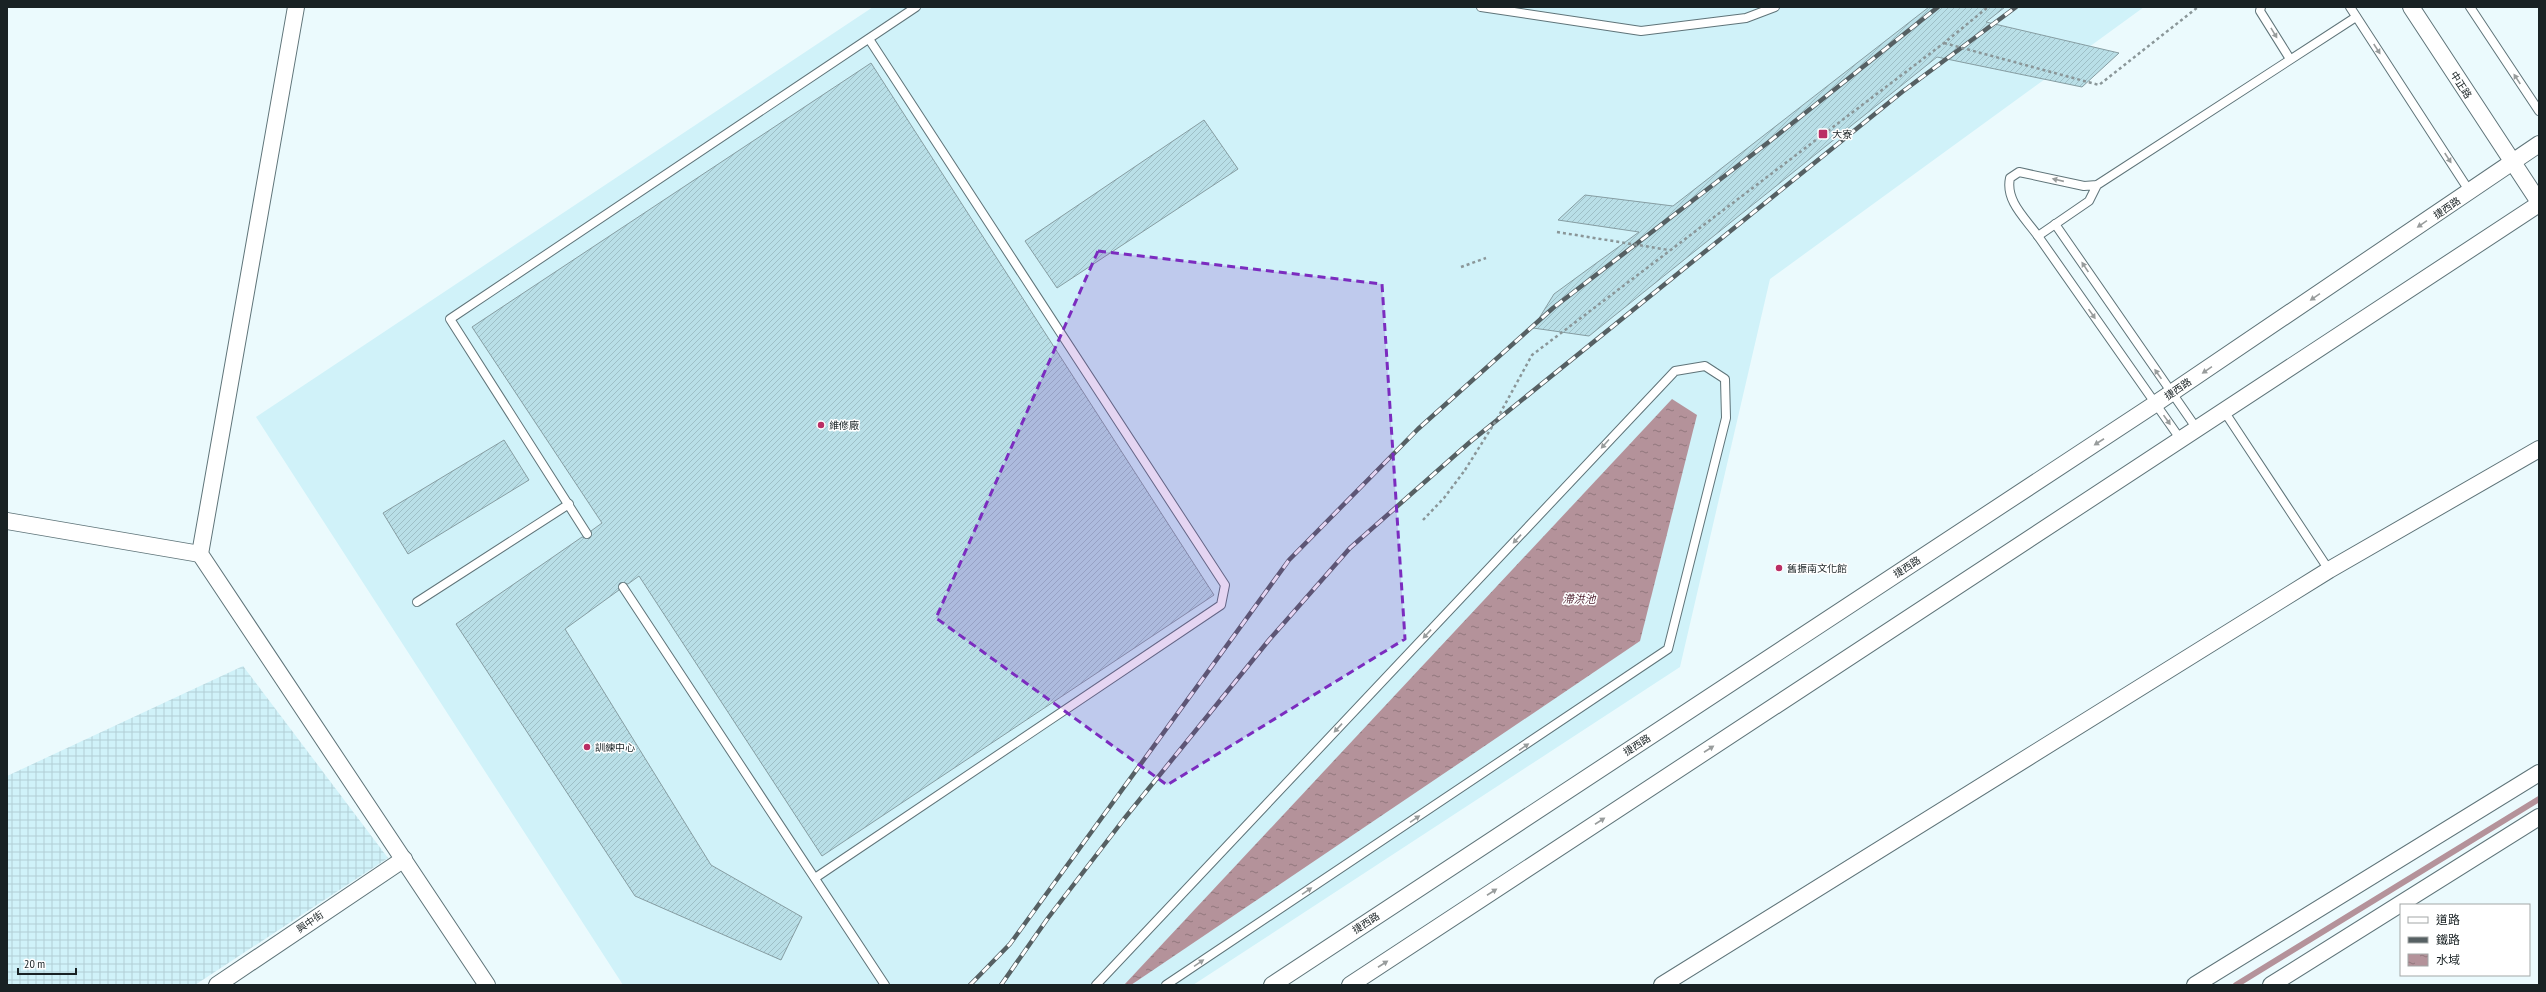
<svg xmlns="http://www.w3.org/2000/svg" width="2546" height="992" font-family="'PT Sans Narrow','Noto Sans TC',sans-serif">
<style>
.built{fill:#d0f2f9}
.industrial{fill:url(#industrial-grid)}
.water{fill:url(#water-ripples)}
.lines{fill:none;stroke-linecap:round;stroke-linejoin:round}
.stream{stroke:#b4929a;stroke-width:6}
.building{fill:url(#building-hatch);stroke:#869da2}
.service-casing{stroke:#5f7479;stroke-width:10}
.minor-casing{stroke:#5f7479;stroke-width:18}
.path{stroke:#8a9698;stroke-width:2.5;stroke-dasharray:3 3;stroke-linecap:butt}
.service{stroke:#fff;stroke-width:8}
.minor{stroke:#fff;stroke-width:16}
.rail-casing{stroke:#566063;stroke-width:4.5}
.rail{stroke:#fff;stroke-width:3;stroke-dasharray:9;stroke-linecap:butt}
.path-bridge{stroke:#8a9698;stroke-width:2.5;stroke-dasharray:3 3;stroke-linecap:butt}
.oneway{fill:#989c9c}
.marked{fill:#7b2cbf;fill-opacity:0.2;stroke:#7b2cbf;stroke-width:3;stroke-dasharray:8 5;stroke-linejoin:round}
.poi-dot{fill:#ba2e64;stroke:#fff;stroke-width:1.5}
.labels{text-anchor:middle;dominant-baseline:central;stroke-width:3;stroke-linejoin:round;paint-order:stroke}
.street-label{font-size:10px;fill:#192224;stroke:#fff}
.poi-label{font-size:10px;fill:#192224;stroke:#fff;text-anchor:start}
.water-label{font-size:11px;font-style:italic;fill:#491b2a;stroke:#fff}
</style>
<defs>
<pattern id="industrial-grid" width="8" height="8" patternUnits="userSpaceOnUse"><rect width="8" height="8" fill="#d0f2f9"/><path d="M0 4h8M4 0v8" fill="none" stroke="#b2cfd5"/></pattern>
<pattern id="water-ripples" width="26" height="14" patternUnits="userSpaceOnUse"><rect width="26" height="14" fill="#b4929a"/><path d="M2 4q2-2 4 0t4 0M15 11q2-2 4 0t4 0" fill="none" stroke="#92777d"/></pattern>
<pattern id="building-hatch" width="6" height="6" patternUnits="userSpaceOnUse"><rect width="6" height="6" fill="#b9dfe7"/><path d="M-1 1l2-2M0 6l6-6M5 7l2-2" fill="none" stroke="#9ebfc6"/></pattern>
</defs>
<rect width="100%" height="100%" fill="#ebfafd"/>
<polygon class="built" points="873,7 2144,7 1770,279 1680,667 1193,985 623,985 256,417"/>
<polygon class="industrial" points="243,666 388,858 195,985 7,985 7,776"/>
<polygon class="water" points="1672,399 1697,415 1640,641 1131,985 1124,985"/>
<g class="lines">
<polyline class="stream" points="2236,985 2539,799"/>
</g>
<g class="building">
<polygon points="1929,7 2005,7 1986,22 2119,53 2082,87 1937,57 1589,336 1533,328 1554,294 1639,232 1558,220 1585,195 1673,206"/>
<polygon points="871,63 1214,595 822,856 639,576 628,584 620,583 619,590 565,629 711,865 802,917 781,960 635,896 456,624 582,537 590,538 591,531 602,523 472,327"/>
<polygon points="1204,120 1238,169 1057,288 1025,241"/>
<polygon points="504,440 529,480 408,554 383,513"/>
</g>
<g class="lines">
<g class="service-casing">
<g id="service">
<polyline points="1481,7 1641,31 1746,18 1775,7"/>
<polyline points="2261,7 2260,11 2290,59"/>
<polyline points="2350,7 2470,192"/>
<polyline points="2470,7 2539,111"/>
<path d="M2097 185 2089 201 2038 236C2026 219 2005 201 2010 178L2019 172 2084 186 2097 185 2356 17"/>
<polyline points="2055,224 2197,429"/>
<polyline points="2038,236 2181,440"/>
<polyline points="2224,411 2329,570"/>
<polyline points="587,534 450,319 916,7"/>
<polyline points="623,587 885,985"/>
<polyline points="417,602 569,504"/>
<polyline points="815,878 1221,605 1225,585 869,39"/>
<polyline points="1096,985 1675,371 1705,366 1725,379 1726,418 1668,649 1166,985"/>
</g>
</g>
<g class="minor-casing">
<g id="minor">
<polyline points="296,7 200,554 487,985"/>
<polyline points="2411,7 2539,202"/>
<polyline points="7,521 200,554"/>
<polyline points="217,985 404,859"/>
<polyline points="1272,985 2155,404 2539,144"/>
<polyline points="1350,985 2539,204"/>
<polyline points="1662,985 2329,570 2539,449"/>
<polyline points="2195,985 2539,773"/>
<polyline points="2271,985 2539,817"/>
</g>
</g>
<g class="path">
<polyline points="1461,267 1486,258"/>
<polyline points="1497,419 1532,355 1944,43 1988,7"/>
<polyline points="1423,520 1444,498 1465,470"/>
</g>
<use href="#service" class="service"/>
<use href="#minor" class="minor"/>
<g class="rail-casing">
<g id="rail">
<polyline points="970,985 1010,944 1289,560 1418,429 1553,308 1770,141 1938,7"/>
<polyline points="1001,985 1048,918 1124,819 1269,640 1350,548 1470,442 1902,92 2016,7"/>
</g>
</g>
<use href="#rail" class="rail"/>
<g class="path-bridge">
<polyline points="1944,43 2099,85 2198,7"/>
<polyline points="1557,232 1669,250"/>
<polyline points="1465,470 1497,419"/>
</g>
</g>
<defs><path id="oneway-solid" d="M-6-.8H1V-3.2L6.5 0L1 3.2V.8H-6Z"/></defs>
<g class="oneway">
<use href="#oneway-solid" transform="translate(2274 33) rotate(59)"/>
<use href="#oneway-solid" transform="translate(2377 49) rotate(57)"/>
<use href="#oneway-solid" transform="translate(2517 79) rotate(-123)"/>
<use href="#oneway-solid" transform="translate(2448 158) rotate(57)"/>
<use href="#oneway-solid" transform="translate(2058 180) rotate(-167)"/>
<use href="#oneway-solid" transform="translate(2422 224) rotate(146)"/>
<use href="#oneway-solid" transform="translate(2085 267) rotate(-124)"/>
<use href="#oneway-solid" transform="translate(2315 297) rotate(146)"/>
<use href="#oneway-solid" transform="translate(2092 314) rotate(55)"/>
<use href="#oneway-solid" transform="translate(2207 370) rotate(146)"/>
<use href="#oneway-solid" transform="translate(2158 374) rotate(-125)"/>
<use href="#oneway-solid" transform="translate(2167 420) rotate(55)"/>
<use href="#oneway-solid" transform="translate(2099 442) rotate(147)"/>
<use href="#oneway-solid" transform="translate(1605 444) rotate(132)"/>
<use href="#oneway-solid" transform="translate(1517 539) rotate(133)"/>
<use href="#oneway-solid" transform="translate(1427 634) rotate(133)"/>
<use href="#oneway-solid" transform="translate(1338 728) rotate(133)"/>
<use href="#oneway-solid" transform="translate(1524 747) rotate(-34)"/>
<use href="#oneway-solid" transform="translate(1709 749) rotate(-33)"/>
<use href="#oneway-solid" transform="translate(1415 819) rotate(-34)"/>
<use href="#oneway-solid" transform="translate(1600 821) rotate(-33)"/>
<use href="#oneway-solid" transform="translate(1307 891) rotate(-34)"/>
<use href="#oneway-solid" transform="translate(1492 892) rotate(-33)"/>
<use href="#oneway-solid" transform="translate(1199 963) rotate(-34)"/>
<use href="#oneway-solid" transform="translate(1383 964) rotate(-33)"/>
</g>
<path class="marked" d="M1098 251 1382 284 1405 639 1167 785 936 618Z"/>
<g class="poi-dot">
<rect x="1818" y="129" width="10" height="10" rx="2"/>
<circle cx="821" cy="425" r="4"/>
<circle cx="1779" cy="568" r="4"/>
<circle cx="587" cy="747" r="4"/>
</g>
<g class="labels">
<g class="street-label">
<text transform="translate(2461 85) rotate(57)">中正路</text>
<text transform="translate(2447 208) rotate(-34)">捷西路</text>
<text transform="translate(2178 389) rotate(-34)">捷西路</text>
<text transform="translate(1907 567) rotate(-33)">捷西路</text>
<text transform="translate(1637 745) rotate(-33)">捷西路</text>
<text transform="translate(310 922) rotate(-34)">興中街</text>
<text transform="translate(1366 923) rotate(-33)">捷西路</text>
</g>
<g class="poi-label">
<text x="1832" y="134">大寮</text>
<text x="829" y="425">維修廠</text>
<text x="1787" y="568">舊振南文化館</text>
<text x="595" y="747">訓練中心</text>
</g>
<g class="water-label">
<text x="1579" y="599">滯洪池</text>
</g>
</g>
<rect width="2546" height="992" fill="none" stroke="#192224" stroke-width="16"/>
<rect x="2400" y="904" width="130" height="72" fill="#ffffff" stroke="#a3a7a7"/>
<rect x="2408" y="917" width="20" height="6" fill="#ffffff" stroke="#a3a7a7"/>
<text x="2436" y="924" font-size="12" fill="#192224">道路</text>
<rect x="2408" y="937" width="20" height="6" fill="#566063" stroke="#a3a7a7"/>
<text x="2436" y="944" font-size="12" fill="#192224">鐵路</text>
<rect x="2408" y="954" width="20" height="12" fill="url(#water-ripples)" stroke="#a3a7a7"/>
<text x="2436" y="964" font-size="12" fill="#192224">水域</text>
<path d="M18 968v6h58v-6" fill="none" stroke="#192224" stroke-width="2"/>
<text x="24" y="968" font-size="12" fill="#192224" stroke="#ffffff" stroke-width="3" paint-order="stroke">20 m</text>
</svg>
